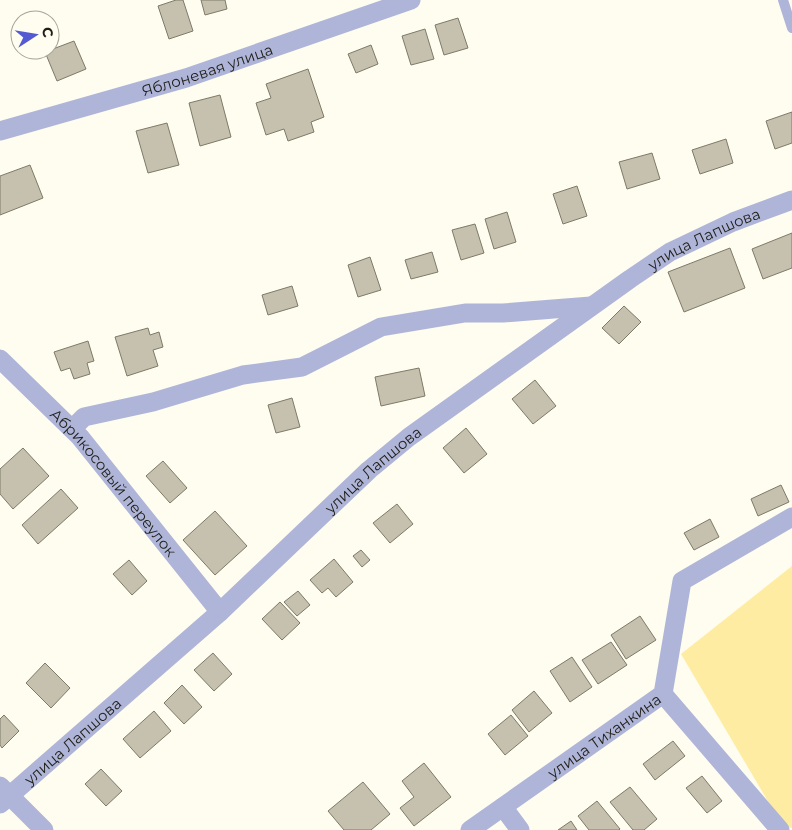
<svg xmlns="http://www.w3.org/2000/svg" width="792" height="830" font-family="Montserrat,sans-serif">
<style>
.green{fill:#ffeca3}
.building{fill:#c5c1ae;stroke:#7e7a68}
.lines{fill:none;stroke-linecap:round;stroke-linejoin:round}
.service{stroke:#aeb5d8;stroke-width:10}
.minor{stroke:#aeb5d8;stroke-width:19}
.labels{text-anchor:middle;dominant-baseline:central;stroke-width:4;stroke-linejoin:round;paint-order:stroke}
.street-label{font-size:15px;fill:#201e17;stroke:#fffcf0}
</style>
<rect width="100%" height="100%" fill="#fffcf0"/>
<polygon class="green" points="792,566 792,828 782,825 681,654"/>
<g class="building">
<polygon points="176,0 183,0 193,31 169,39 158,6"/>
<polygon points="201,0 225,0 227,9 205,15"/>
<polygon points="458,18 468,48 444,55 435,25"/>
<polygon points="425,29 434,59 411,65 402,36"/>
<polygon points="74,41 86,69 57,81 45,52"/>
<polygon points="371,45 378,64 356,73 348,54"/>
<polygon points="308,69 324,117 311,122 314,132 288,141 284,129 266,135 256,103 271,98 266,84"/>
<polygon points="220,95 231,137 200,146 189,103"/>
<polygon points="792,112 792,143 775,149 766,121"/>
<polygon points="167,123 179,165 148,173 136,131"/>
<polygon points="726,139 733,163 700,174 692,150"/>
<polygon points="652,153 660,179 627,189 619,162"/>
<polygon points="30,165 43,198 0,215 0,176"/>
<polygon points="577,186 587,216 563,224 553,194"/>
<polygon points="507,212 516,242 494,249 485,219"/>
<polygon points="475,224 484,253 461,260 452,230"/>
<polygon points="792,233 792,268 763,279 752,249"/>
<polygon points="730,248 745,288 684,312 668,272"/>
<polygon points="432,252 438,272 411,279 405,260"/>
<polygon points="370,257 381,290 358,297 348,265"/>
<polygon points="292,286 298,306 268,315 262,295"/>
<polygon points="624,306 641,322 619,344 602,328"/>
<polygon points="148,328 150,335 159,332 163,347 153,350 158,366 127,376 115,337"/>
<polygon points="88,341 94,361 87,363 90,374 74,379 70,368 61,371 54,352"/>
<polygon points="419,368 425,396 381,406 375,377"/>
<polygon points="535,380 556,406 533,424 512,399"/>
<polygon points="292,398 300,427 276,433 268,405"/>
<polygon points="466,428 487,454 464,473 443,448"/>
<polygon points="23,448 49,476 13,509 0,494 0,469"/>
<polygon points="163,461 187,488 170,503 146,476"/>
<polygon points="781,485 789,502 758,516 751,499"/>
<polygon points="61,489 78,508 38,544 22,525"/>
<polygon points="397,504 413,524 390,543 373,523"/>
<polygon points="215,511 247,546 215,575 183,540"/>
<polygon points="710,519 719,537 694,550 684,533"/>
<polygon points="361,550 370,560 362,567 353,556"/>
<polygon points="334,559 353,582 336,597 328,588 322,593 310,580"/>
<polygon points="129,560 147,581 132,595 113,574"/>
<polygon points="298,591 310,605 297,616 284,602"/>
<polygon points="280,602 300,623 282,640 262,619"/>
<polygon points="640,616 656,640 626,659 611,635"/>
<polygon points="611,642 627,665 598,684 582,660"/>
<polygon points="213,653 232,674 214,691 194,670"/>
<polygon points="572,657 592,687 570,702 550,671"/>
<polygon points="45,663 70,688 51,708 26,683"/>
<polygon points="182,685 202,707 184,724 164,703"/>
<polygon points="534,691 552,713 529,732 512,710"/>
<polygon points="154,711 171,731 140,758 123,739"/>
<polygon points="4,715 19,731 2,748 0,745 0,719"/>
<polygon points="511,715 528,736 505,755 488,734"/>
<polygon points="673,741 685,756 655,780 643,764"/>
<polygon points="424,763 451,797 414,826 400,808 414,797 402,781"/>
<polygon points="101,769 122,791 106,806 85,784"/>
<polygon points="702,776 722,801 707,813 686,788"/>
<polygon points="363,782 390,814 371,830 344,830 328,811"/>
<polygon points="630,787 657,819 644,830 633,830 610,802"/>
<polygon points="597,801 620,829 619,830 589,830 578,816"/>
<polygon points="571,821 577,830 558,830"/>
</g>
<g class="lines">
<polyline class="service" points="783,0 792,28"/>
<g class="minor">
<path id="s1" d="M0 131 186 78 411 0"/>
<path id="s2" d="M0 359 80 437 220 612"/>
<polyline points="72,429 84,417 153,402 243,375 302,367 381,327 465,313 503,313 591,306"/>
<polyline points="663,694 780,830"/>
<polyline points="0,786 44,830"/>
<path id="s3" d="M0 804 220 612 369 470 409 437 630 279 670 252 733 222 792 200"/>
<polyline points="503,807 520,830"/>
<path id="s4" d="M470 830 663 694 682 581 792 517"/>
</g>
</g>
<g class="labels">
<g class="street-label">
<text stroke="none"><textPath href="#s1" startOffset="216">Яблоневая улица</textPath></text>
<text stroke="none"><textPath href="#s3" startOffset="906">улица Лапшова</textPath></text>
<text stroke="none"><textPath href="#s3" startOffset="501">улица Лапшова</textPath></text>
<text stroke="none"><textPath href="#s2" startOffset="168">Абрикосовый переулок</textPath></text>
<text stroke="none"><textPath href="#s4" startOffset="164">улица Тиханкина</textPath></text>
<text stroke="none"><textPath href="#s3" startOffset="96">улица Лапшова</textPath></text>
</g>
</g>
<g transform="translate(35 35) rotate(78)"><circle r="24" fill="#fffcf0" stroke="#a6a399"/>
<path d="M0-4L9 19L0 12L-9 19Z" fill="#545ad1"/>
<text y="-8" font-size="14" font-weight="bold" text-anchor="middle" fill="#201e17">С</text>
</g>
</svg>
